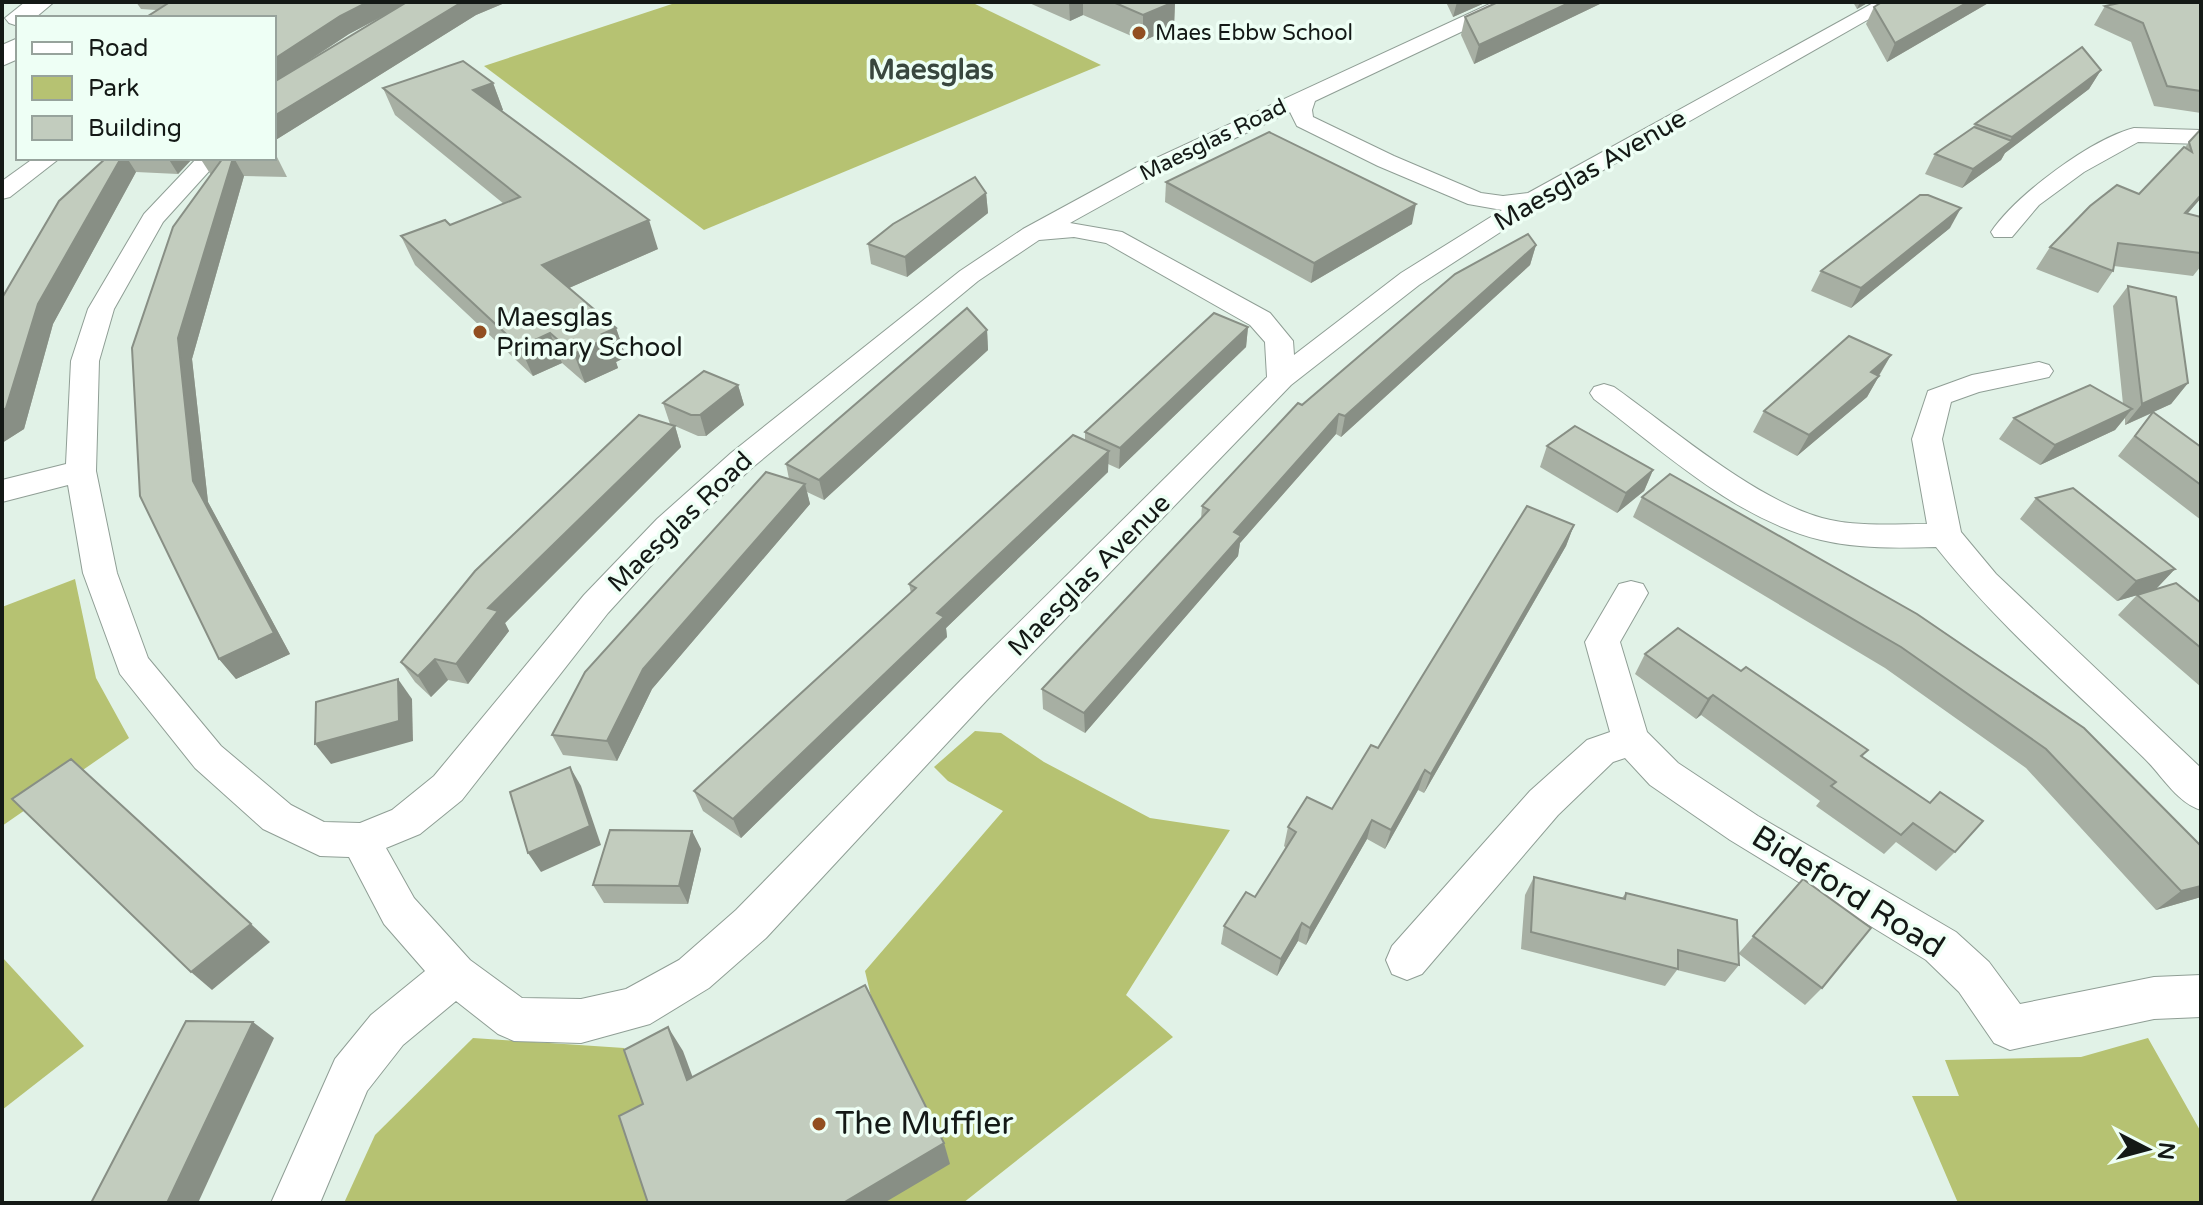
<svg xmlns="http://www.w3.org/2000/svg" width="2203" height="1205" font-family="'Varela Round',sans-serif">
<style>
.green{fill:#b6c272}
.lines{fill:none;stroke-linecap:round;stroke-linejoin:round}
.minor-casing{stroke:#8f9e95;stroke-width:2}
.primary-casing{stroke:#8f9e95;stroke-width:2}
.minor{fill:#fff;fill-rule:evenodd}
.primary{fill:#fff;fill-rule:evenodd}
.wall{fill:#a7afa3;fill-rule:evenodd}
.shaded-wall{fill:#888f85}
.building{fill:#c2ccbe;stroke:#888f85;stroke-width:2}
.poi-dot{fill:#924f21;stroke:#eefff5;stroke-width:3}
.labels{text-anchor:middle;dominant-baseline:central;stroke-width:7;stroke-linejoin:round;paint-order:stroke}
.far-poi-label{font-size:22px;fill:#141916;stroke:#eefff5;text-anchor:start}
.far-street-label{font-size:22px;fill:#141916;stroke:#eefff5}
.street-label{font-size:26px;fill:#141916;stroke:#eefff5}
.poi-label{font-size:26px;fill:#141916;stroke:#eefff5;text-anchor:start}
.far-district-label{font-size:28px;font-weight:bold;fill:#39473e;stroke:#eefff5}
.near-street-label{font-size:32px;fill:#141916;stroke:#eefff5}
.near-poi-label{font-size:32px;fill:#141916;stroke:#eefff5;text-anchor:start}
</style>
<rect width="100%" height="100%" fill="#e1f2e7"/>
<g class="green">
<polygon points="678,2 971,2 1101,65 704,230 484,66"/>
<polygon points="75,579 96,678 129,738 2,826 2,607"/>
<polygon points="975,731 1001,733 1044,762 1150,818 1230,830 1126,995 1173,1037 963,1203 884,1203 874,1009 865,971 1003,811 948,781 934,767"/>
<polygon points="2,957 84,1046 2,1110"/>
<polygon points="473,1038 624,1048 641,1073 659,1203 344,1203 375,1135"/>
<polygon points="2148,1038 2201,1132 2201,1203 1958,1203 1912,1096 1959,1096 1945,1060 2081,1057"/>
</g>
<g class="lines">
<g class="minor-casing">
<g id="minor">
<path d="M1494 2H1519L1516 6 1315 101 1312 110 1313 117 1394 156 1481 193 1503 196 1528 193 1875 2H1899L1542 205 1419 285 1291 385 987 700 766 938 709 988 650 1024 581 1043 514 1041 498 1034 456 1001 403 1045 367 1091 320 1203H271L335 1059 371 1015 425 971 384 924 349 857 320 856 263 829 195 768 120 674 83 573 68 485 2 502V480L66 464 71 361 88 309 144 214 197 158H221L163 222 114 309 99 361 96 471 117 573 148 658 221 746 291 805 324 822 360 823 392 810 434 776 584 595 657 519 731 453 960 271 1023 229 1137 167ZM1290 112 1297 126 1378 166 1468 204 1502 210 1401 273 1294 355 1293 341 1270 313 1122 232 1070 223 1153 177ZM1074 237 1106 243 1250 325 1265 342 1267 377 961 680 736 910 679 960 626 989 581 999 522 998 470 960 414 898 386 848 420 834 462 800 608 613 679 535 753 467 978 281 1039 240Z"/>
<path d="M2134 128 2201 130V144L2138 142 2084 172 2039 205 2012 237H1994L1991 232C2016 195 2091 139 2134 128Z"/>
<polygon points="34,158 60,158 10,197 2,199 2,181"/>
<path d="M2039 362 2049 365 2053 371 2049 377 1979 392 1951 402 1942 439 1961 532 1996 574 2201 768V810C2176 802 2162 775 2143 757 2073 689 1997 624 1936 547 1898 548 1858 549 1821 540 1735 519 1663 451 1594 399L1590 393 1594 387 1604 384 1614 387C1672 428 1754 499 1822 518 1855 527 1893 524 1927 524L1912 439 1928 391 1972 375Z"/>
<polygon points="1631,581 1643,584 1648,593 1620,642 1647,732 1678,763 1758,816 1956,932 1989,962 2020,1004 2154,977 2201,975 2201,1017 2154,1019 2010,1050 1994,1043 1959,992 1926,960 1730,840 1650,785 1625,758 1613,762 1558,815 1422,974 1407,980 1392,974 1386,960 1392,946 1530,791 1587,740 1610,732 1585,642 1619,584"/>
</g>
</g>
<g class="primary-casing">
<g id="primary">
<polygon points="25,2 54,2 35,18 18,18 18,26 9,23 5,18"/>
<polygon points="18,38 18,59 2,66 2,45"/>
</g>
</g>
<use href="#minor" class="minor"/>
<use href="#primary" class="primary"/>
</g>
<g class="wall">
<path d="M136 2H507L476 15 274 141V18L141 9ZM387 14 301 66 349 34Z"/>
<polygon points="1027,2 1175,2 1174,27 1143,41 1083,15 1070,21"/>
<polygon points="1446,2 1487,2 1453,17"/>
<polygon points="1498,2 1604,2 1474,64 1461,35 1465,17"/>
<polygon points="1853,2 1869,2 1857,9"/>
<polygon points="1882,2 1990,2 1887,62 1866,24 1874,7"/>
<polygon points="2201,2 2201,113 2154,106 2131,42 2094,25 2105,6"/>
<polygon points="2101,70 2089,89 2005,153 2001,160 1962,188 1925,174 1935,154 1973,129 1975,124"/>
<polygon points="493,83 503,110 501,111 658,249 569,288 616,328 626,357 616,362 618,368 585,383 562,363 533,376 415,265 401,236 450,225 504,204 395,115 383,88"/>
<polygon points="2201,129 2201,198 2187,214 2201,217 2201,266 2193,276 2114,266 2113,271 2098,293 2036,269 2050,247 2139,194 2185,147"/>
<polygon points="274,151 287,177 244,176 192,359 208,502 290,654 236,679 219,659 140,496 211,175 200,158 274,158"/>
<polygon points="106,158 193,158 178,174 136,172 53,324 24,429 2,443 2,298"/>
<polygon points="1166,182 1412,224 1311,283 1165,202"/>
<polygon points="986,193 988,213 907,277 871,264 868,244"/>
<polygon points="1950,228 1851,308 1811,291 1821,271"/>
<polygon points="1536,245 1530,265 1341,437 1336,434 1240,543 1238,556 1085,733 1043,709 1042,689 1201,519 1202,506 1302,405"/>
<polygon points="2128,286 2188,383 2171,404 2153,412 2201,447 2201,520 2118,456 2152,413 2125,425 2125,418 2115,430 2040,465 1999,439 2014,418 2123,404 2113,306"/>
<polygon points="1248,327 1246,347 1119,469 1108,464 1108,472 946,628 947,637 741,838 703,811 694,791 911,593 909,584 1085,440 1085,432"/>
<polygon points="987,330 988,350 824,500 807,492 810,504 652,689 617,761 563,755 552,735 789,479 786,464"/>
<polygon points="1891,355 1867,397 1797,456 1753,432 1764,411"/>
<polygon points="738,385 744,405 706,436 698,436 675,426 681,447 505,623 509,631 468,684 448,680 431,697 415,682 401,662 670,424 663,403"/>
<polygon points="1547,446 1653,470 1644,491 1617,513 1540,467"/>
<polygon points="1642,497 1917,614 2201,846 2201,897 2156,910 2026,768 1885,668 1633,517"/>
<polygon points="2036,498 2175,569 2156,589 2201,603 2201,687 2118,615 2137,595 2117,601 2020,519"/>
<polygon points="1574,525 1566,546 1424,793 1418,790 1385,849 1367,839 1306,945 1298,941 1277,976 1221,944 1224,926 1255,897 1286,848 1284,846 1288,827 1332,809 1378,748"/>
<polygon points="1645,654 1741,671 1868,750 1862,757 1955,852 1936,871 1896,842 1884,854 1816,806 1820,801 1701,715 1696,719 1635,674"/>
<polygon points="692,831 701,849 688,904 604,903 593,885"/>
<polygon points="1534,877 1622,898 1626,893 1739,953 1803,879 1822,988 1805,1005 1739,954 1739,965 1725,982 1677,970 1665,986 1521,949 1525,895"/>
</g>
<g class="shaded-wall">
<polygon points="368,2 409,2 349,34 274,83 274,59 340,16"/>
<polygon points="462,2 507,2 476,15 274,141 274,116"/>
<polygon points="1069,2 1083,2 1083,15 1070,21"/>
<polygon points="1175,2 1174,27 1143,41 1143,15"/>
<polygon points="1457,2 1487,2 1453,17"/>
<polygon points="1571,2 1604,2 1474,64 1479,45"/>
<polygon points="1860,2 1869,2 1857,9"/>
<polygon points="1968,2 1990,2 1887,62 1895,43"/>
<polygon points="2101,70 2089,89 2005,153 2001,160 1962,188 1973,169 2008,144 2012,137"/>
<polygon points="493,83 503,110 483,117 473,90"/>
<polygon points="121,158 127,158 136,172 53,324 24,429 2,443 2,411 38,304"/>
<polygon points="168,158 193,158 178,174"/>
<polygon points="233,158 234,158 244,176 192,359 208,502 290,654 236,679 219,659 193,481 178,338"/>
<polygon points="986,193 988,213 907,277 905,257"/>
<polygon points="2201,195 2201,198 2169,235 2185,213"/>
<polygon points="1416,204 1412,224 1311,283 1314,263"/>
<polygon points="1961,208 1950,228 1851,308 1861,288"/>
<polygon points="649,220 658,249 553,295 542,265"/>
<polygon points="1536,245 1530,265 1341,437 1345,416"/>
<polygon points="1248,327 1246,347 1119,469 1120,448"/>
<polygon points="616,328 626,357 616,362 618,368 585,383 574,354 602,334"/>
<polygon points="987,330 988,350 824,500 819,480"/>
<polygon points="550,333 562,363 533,376 520,347"/>
<polygon points="1891,355 1879,375 1870,384 1879,376 1867,397 1797,456 1809,435 1871,372"/>
<polygon points="2188,383 2171,404 2125,425 2142,404"/>
<polygon points="738,385 744,405 706,436 700,415"/>
<polygon points="2132,409 2115,430 2040,465 2055,445"/>
<polygon points="1339,414 1336,434 1240,543 1238,556 1085,733 1084,713 1234,532"/>
<polygon points="675,426 681,447 505,623 509,631 468,684 456,664 488,608"/>
<polygon points="1109,451 1108,472 946,628 947,637 741,838 733,819 937,613"/>
<polygon points="1653,470 1644,491 1617,513 1626,493"/>
<polygon points="805,484 810,504 652,689 617,761 607,741 643,669"/>
<polygon points="1574,525 1566,546 1424,793 1431,774"/>
<polygon points="2175,569 2155,590 2117,601 2136,581"/>
<polygon points="435,659 448,680 431,697 418,676"/>
<polygon points="398,679 412,699 413,741 331,764 315,744"/>
<polygon points="1713,695 1701,715 1696,719 1708,699"/>
<polygon points="570,767 581,786 601,845 541,872 528,853"/>
<polygon points="1425,770 1418,790 1385,849 1391,830"/>
<polygon points="1372,820 1367,839 1306,945 1310,928"/>
<polygon points="692,831 701,849 688,904 679,886"/>
<polygon points="2201,886 2201,897 2156,910 2181,891"/>
<polygon points="1302,923 1298,941 1277,976 1281,959"/>
<polygon points="251,924 270,942 212,990 191,972"/>
<polygon points="253,1022 274,1038 198,1203 167,1203"/>
<polygon points="668,1027 683,1051 702,1102 687,1080"/>
<polygon points="944,1143 950,1164 884,1203 843,1203"/>
</g>
<g class="building">
<polygon points="170,2 260,3 368,2 340,16 274,59 274,18 145,18"/>
<polygon points="407,2 462,2 274,116 274,82"/>
<polygon points="1113,2 1174,2 1143,15"/>
<polygon points="1498,2 1571,2 1479,45 1465,17"/>
<polygon points="1882,2 1968,2 1895,43 1874,7"/>
<polygon points="2124,2 2201,2 2201,91 2167,86 2143,23 2105,6"/>
<polygon points="2082,47 2101,70 2012,137 1975,124"/>
<polygon points="463,61 493,83 473,90 649,220 542,265 616,328 602,334 607,338 574,354 550,333 520,347 401,236 445,220 450,225 520,197 383,88"/>
<polygon points="1974,127 2012,141 1973,169 1935,154"/>
<polygon points="2201,129 2201,195 2185,213 2201,217 2201,253 2118,243 2113,271 2050,247 2090,206 2117,185 2139,194 2184,147 2192,152 2189,142"/>
<polygon points="1269,132 1416,204 1314,263 1166,182"/>
<polygon points="106,158 121,158 38,304 6,408 2,411 2,298 59,201"/>
<polygon points="223,158 233,158 178,338 193,481 274,633 219,659 140,496 132,348 173,227"/>
<polygon points="975,177 986,193 905,257 868,244 893,224"/>
<polygon points="1920,195 1928,195 1961,208 1861,288 1821,271"/>
<polygon points="1528,234 1536,245 1345,416 1339,414 1234,532 1241,536 1084,713 1042,689 1209,510 1202,506 1298,403 1302,405 1455,274"/>
<polygon points="2128,286 2176,297 2188,383 2142,404"/>
<polygon points="967,308 987,330 819,480 786,464"/>
<polygon points="1214,313 1248,327 1120,448 1085,432"/>
<polygon points="1849,336 1891,355 1871,372 1879,376 1809,435 1764,411"/>
<polygon points="704,371 738,385 700,415 691,415 663,403"/>
<polygon points="2090,385 2132,409 2055,445 2014,418"/>
<polygon points="2153,412 2201,447 2201,485 2135,436"/>
<polygon points="639,415 675,426 488,608 498,611 456,664 435,659 418,676 401,662 475,571"/>
<polygon points="1575,426 1653,470 1626,493 1547,446"/>
<polygon points="1073,435 1109,451 937,613 944,617 733,819 694,791 916,588 909,584"/>
<polygon points="766,472 805,484 643,669 607,741 552,735 585,672"/>
<polygon points="1670,474 1917,614 2084,728 2201,846 2201,886 2181,891 2046,749 1901,647 1642,497"/>
<polygon points="2073,488 2175,569 2136,581 2036,498"/>
<polygon points="1527,506 1574,525 1431,774 1425,770 1391,830 1372,820 1310,928 1302,923 1281,959 1224,926 1246,892 1255,897 1276,864 1296,832 1288,827 1307,797 1332,809 1371,745 1378,748"/>
<polygon points="2176,583 2201,603 2201,648 2137,595"/>
<polygon points="1678,628 1741,671 1746,667 1868,750 1861,756 1930,803 1940,792 1983,821 1955,852 1913,823 1901,835 1831,786 1836,782 1713,695 1708,699 1645,654"/>
<polygon points="398,679 399,721 315,744 316,702"/>
<polygon points="71,759 251,924 191,972 12,799"/>
<polygon points="570,767 590,826 528,853 510,792"/>
<polygon points="610,830 692,831 679,886 593,885"/>
<polygon points="1534,877 1625,899 1626,893 1737,920 1739,965 1678,950 1678,969 1531,932"/>
<polygon points="1803,879 1871,928 1822,988 1753,936"/>
<polygon points="865,985 944,1143 843,1203 648,1203 619,1116 643,1104 624,1050 668,1027 687,1080"/>
<polygon points="186,1021 253,1022 167,1203 91,1203"/>
</g>
<g class="poi-dot">
<circle cx="1139" cy="33" r="8"/>
<circle cx="480" cy="332" r="8"/>
<circle cx="819" cy="1124" r="8"/>
</g>
<g class="labels">
<g class="far-poi-label">
<text x="1155" y="33">Maes Ebbw School</text>
</g>
<g class="far-street-label">
<text transform="translate(1213 140) rotate(-26)">Maesglas Road</text>
</g>
<g class="street-label">
<text transform="translate(1590 170) rotate(-30)">Maesglas Avenue</text>
<text transform="translate(680 522) rotate(-44)">Maesglas Road</text>
<text transform="translate(1089 575) rotate(-45)">Maesglas Avenue</text>
</g>
<g class="poi-label">
<text x="496" y="317">Maesglas<tspan x="496" dy="30">Primary School</tspan></text>
</g>
<g class="far-district-label">
<text x="931" y="70">Maesglas</text>
</g>
<g class="near-street-label">
<text transform="translate(1848 892) rotate(32)">Bideford Road</text>
</g>
<g class="near-poi-label">
<text x="835" y="1124">The Muffler</text>
</g>
</g>
<rect width="2203" height="1205" fill="none" stroke="#141916" stroke-width="8"/>
<rect x="16" y="16" width="260" height="144" fill="#eefff5" stroke="#97a39c" stroke-width="2"/>
<rect x="32" y="42" width="40" height="12" fill="#ffffff" stroke="#97a39c" stroke-width="2"/>
<text x="88" y="56" font-size="24" fill="#141916">Road</text>
<rect x="32" y="76" width="40" height="24" fill="#b6c272" stroke="#97a39c" stroke-width="2"/>
<text x="88" y="96" font-size="24" fill="#141916">Park</text>
<rect x="32" y="116" width="40" height="24" fill="#c2ccbe" stroke="#97a39c" stroke-width="2"/>
<text x="88" y="136" font-size="24" fill="#141916">Building</text>
<g transform="translate(2147 1149) rotate(96)" stroke="#eefff5" stroke-width="6" paint-order="stroke">
<path d="M0-6L14 30L0 20L-14 30Z" fill="#141916"/>
<text y="-12" font-size="22" font-weight="bold" text-anchor="middle" fill="#141916">N</text>
</g>
</svg>
